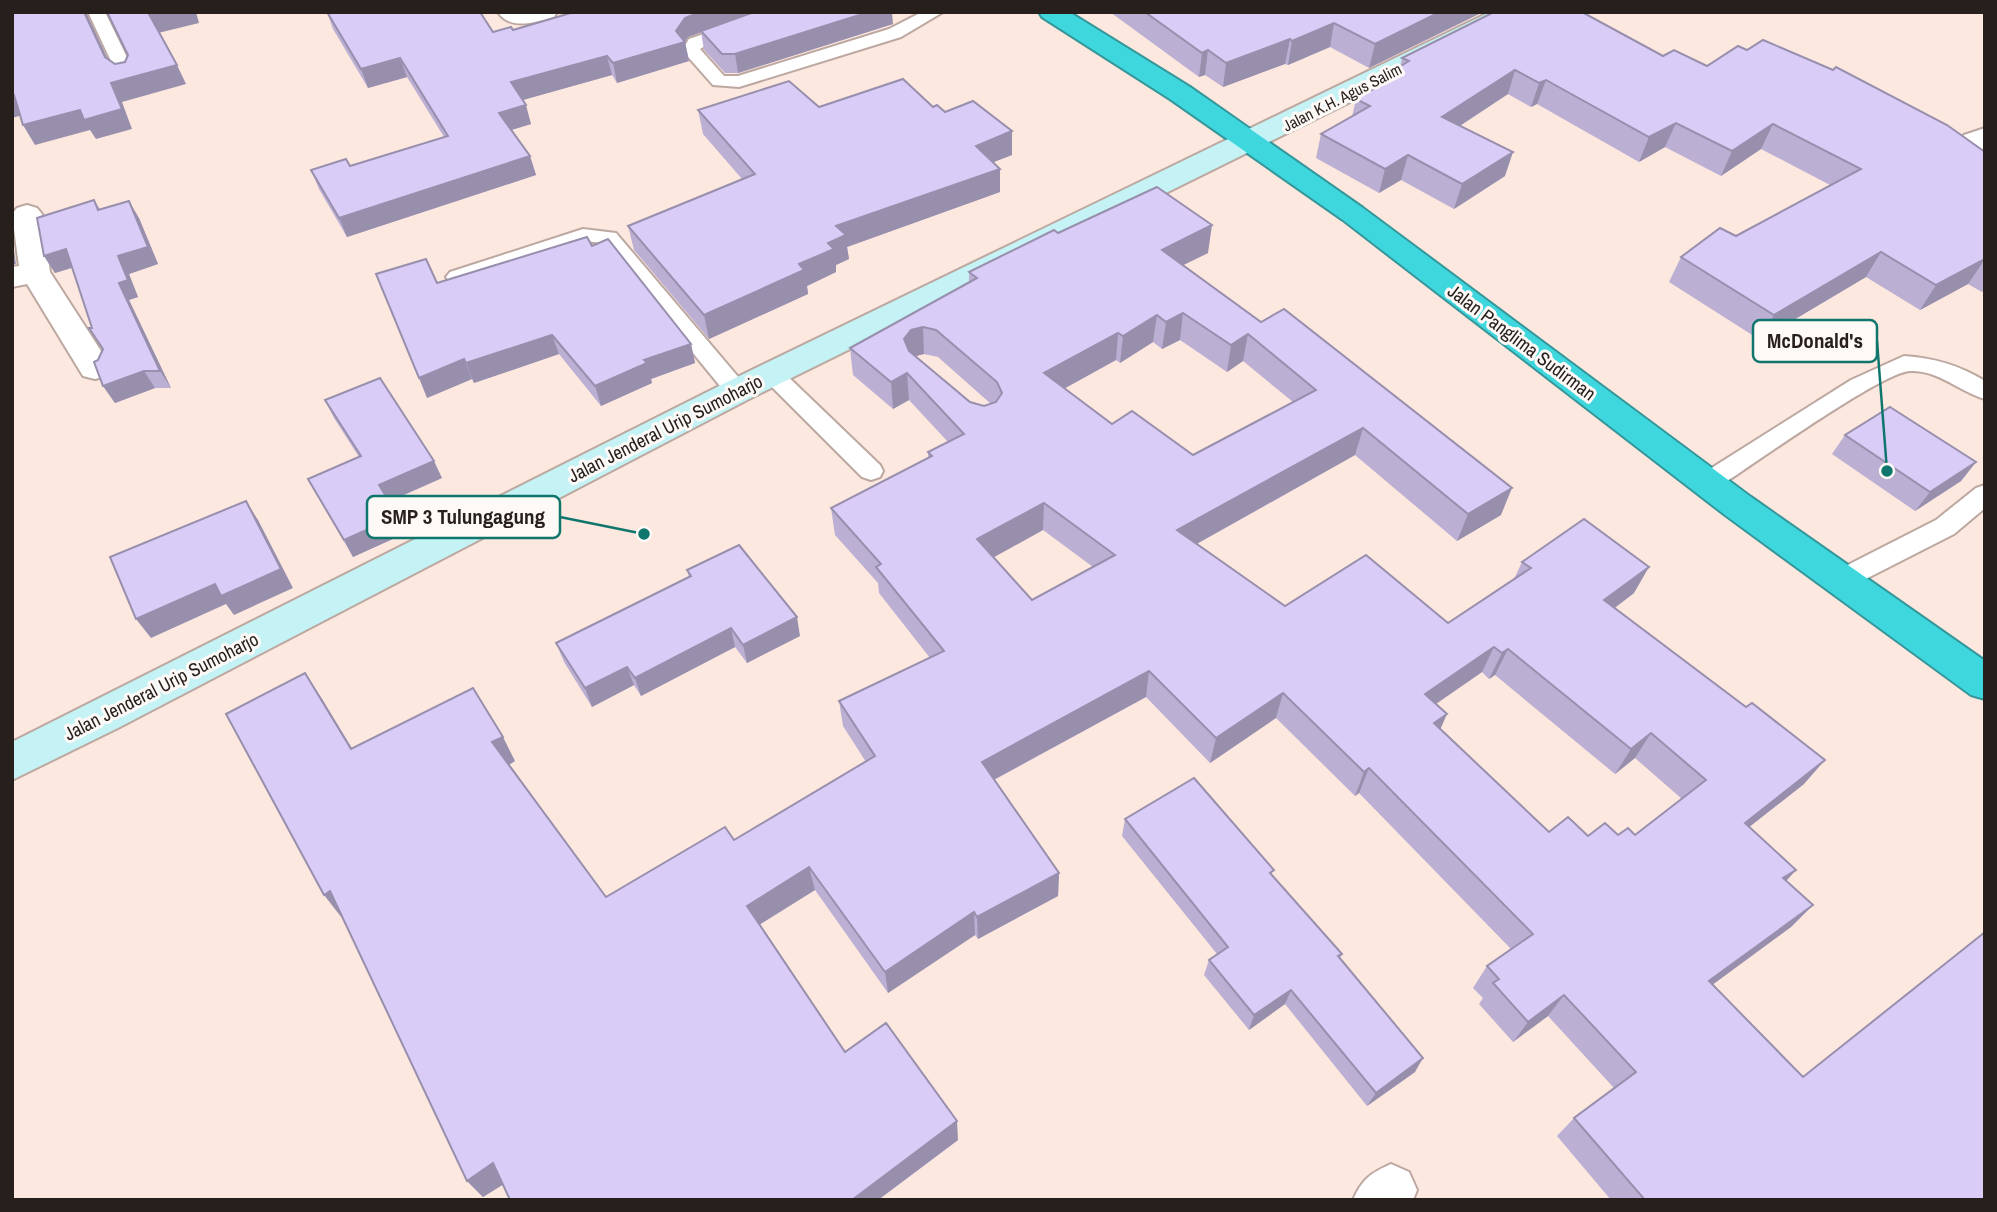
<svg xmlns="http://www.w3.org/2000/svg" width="1997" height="1212" font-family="'Archivo Narrow',sans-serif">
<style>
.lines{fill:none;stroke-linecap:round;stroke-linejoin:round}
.lane-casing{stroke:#bca8a0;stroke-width:4}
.street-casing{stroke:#bca8a0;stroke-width:4}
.secondary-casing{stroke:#bca8a0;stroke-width:4}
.highway-casing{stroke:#36979a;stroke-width:4}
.lane{fill:#fff;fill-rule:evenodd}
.street{fill:#fff;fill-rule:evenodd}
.secondary{fill:#c5f3f5;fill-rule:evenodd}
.highway{fill:#3ed7de;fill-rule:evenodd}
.wall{fill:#bbafd4;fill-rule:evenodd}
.shaded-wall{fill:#988fad}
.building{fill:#d9ccf7;stroke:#988fad;stroke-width:2;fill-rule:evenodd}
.labels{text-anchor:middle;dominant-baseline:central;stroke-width:6;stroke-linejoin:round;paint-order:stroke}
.far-street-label{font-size:16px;fill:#271f1c;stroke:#fdf9f7}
.street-label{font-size:19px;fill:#271f1c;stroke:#fdf9f7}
.leader{fill:none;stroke:#0f766e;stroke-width:2.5}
.callout-dot{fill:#0f766e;stroke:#fdf9f7;stroke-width:2.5}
.callout{fill:#fdf9f7;stroke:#0f766e;stroke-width:2.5}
.callout-label{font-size:21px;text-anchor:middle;font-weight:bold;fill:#271f1c}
</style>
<rect width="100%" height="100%" fill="#fde8df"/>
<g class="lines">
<g class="lane-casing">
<g id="lane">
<polygon points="88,12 105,12 136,76 133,80 127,81 118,76"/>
<polygon points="768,12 794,12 792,16 709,44 700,49 724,76 738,76 889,29 922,12 943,12 901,37 739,87 713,85 682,50 689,39"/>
<polygon points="583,229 616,233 745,385 748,391 745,397 737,399 729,397 603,243 584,241 457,284 450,282 446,277 450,272"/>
<path d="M1904 356C1934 358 1959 365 1985 381V399C1958 391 1939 370 1910 371 1882 372 1748 468 1717 488L1708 491 1699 488 1696 482 1699 476 1851 380Z"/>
<polygon points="772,366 780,369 880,465 883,471 880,477 871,480 862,477 764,379 761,374 764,369"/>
<polygon points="1985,485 1985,508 1954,534 1850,587 1841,590 1832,587 1828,580 1832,573 1936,520 1976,488"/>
</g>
</g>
<g class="street-casing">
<g id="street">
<path d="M498 12H557L554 17C536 22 510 31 498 12Z"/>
<polygon points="1985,128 1985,147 1982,151 1985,156 1985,179 1965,170 1954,151 1964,135"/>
<polygon points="27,205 37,208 42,214 50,272 112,368 107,376 95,379 83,376 27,284 12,287 12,267 19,266 12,214 17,208"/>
<path d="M1391 1164 1409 1172 1417 1190 1413 1200H1353C1362 1179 1371 1173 1391 1164Z"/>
</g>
</g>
<g class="secondary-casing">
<polygon id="secondary" points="1490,12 1522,12 1519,17 1423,66 751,398 118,728 12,780 12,742 727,382"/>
</g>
<g class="highway-casing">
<polygon id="highway" points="1039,12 1069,12 1190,87 1363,208 1751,497 1985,661 1985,699 1971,695 1725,515 1343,220 1170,99 1042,17"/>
</g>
<use href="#lane" class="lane"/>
<use href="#street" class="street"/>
<use href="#secondary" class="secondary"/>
<use href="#highway" class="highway"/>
</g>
<g class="wall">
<polygon points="327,12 493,32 513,30 893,24 738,73 725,73 704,50 701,32 688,37 685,42 689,61 617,83 612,75 522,100 531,124 511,130 530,156 536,175 347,237 319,189 311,170 350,166 444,137 407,77 368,88 333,29"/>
<polygon points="1110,12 1483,12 1369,68 1330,47 1288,65 1285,64 1223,87 1205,75 1199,77"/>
<polygon points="1663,56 1707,66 1985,152 1985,290 1982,292 1968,284 1920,310 1866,277 1760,340 1669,282 1681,257 1736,236 1830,185 1761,149 1721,176 1665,147 1639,162 1537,104 1531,107 1508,94 1460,126 1505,176 1454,209 1401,180 1379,193 1316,158 1321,134 1352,117 1356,99 1374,89 1376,81 1400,67 1402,58"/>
<polygon points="819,107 933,107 945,112 1012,131 1012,155 993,162 1000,169 1000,192 847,247 849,259 836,265 836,272 807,286 808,294 709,339 634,250 628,226 742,179 703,134 698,110"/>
<polygon points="94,200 100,209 139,218 158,264 129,274 138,297 129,300 171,388 155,388 115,403 103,386 98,360 103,349 92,328 72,268 55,273 44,256"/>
<path d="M1058 233 1208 253 1183 265 1501 515 1457 541 1355 455 1197 544 1285 606 1448 623 1514 579 1522 562 1634 593 1615 608 1804 784 1749 827 1796 870 1786 881 1813 905 1791 927 1712 985 1803 1077 1985 1200H1611L1557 1136 1574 1118 1614 1088 1548 1016 1513 1042 1479 1004 1483 998 1473 988 1487 966 1511 949 1359 793 1355 796 1276 718 1210 763 1146 697 994 780 1059 873 1058 896 978 939 975 935 888 993 815 890 759 925 845 1052 958 1140 878 1200H510L503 1184 483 1197 467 1181 322 699 352 748 515 761 509 765 606 897 734 840 866 762 843 726 839 701 930 658 879 593 878 583 835 535 831 508 928 458V452L948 442 909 400 893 409 853 375 850 348 969 282V272ZM1180 340 1227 372 1243 361 1293 402 1193 455 1112 424 1064 389 1116 360 1120 363 1153 342 1162 349ZM924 354 938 357 991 404 984 406 970 402 916 356ZM1043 530 1093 567 1032 600 994 557ZM1482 672 1489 679 1495 675 1615 774 1635 758 1682 799 1635 835 1588 836 1549 832 1441 729 1436 704Z"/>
<polygon points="592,246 691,344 695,363 651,379 652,383 601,406 559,354 474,383 472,379 427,398 437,283"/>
<polygon points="325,400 442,478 389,502 406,533 353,557 308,479 359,457 334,418"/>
<polygon points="1845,435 1976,462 1961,481 1915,511 1832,454"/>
<polygon points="687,570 800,636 747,663 735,647 641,696 634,685 592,707 564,662 556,643 689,577"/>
<polygon points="1125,819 1272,875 1342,954 1340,958 1415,1072 1367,1106 1285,1004 1249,1030 1204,975 1209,960 1217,954 1122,836"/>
</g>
<g class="shaded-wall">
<polygon points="84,12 86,12 116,77 105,57"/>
<polygon points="154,12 196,12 199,23 158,33 149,14"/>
<polygon points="700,12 759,12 688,37 684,43 685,42 689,61 617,83 613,63 676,31 685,18"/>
<polygon points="869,12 892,12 893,24 738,73 735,54"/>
<polygon points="1440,12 1483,12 1369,68 1375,44"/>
<polygon points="1334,23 1330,47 1288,65 1292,41"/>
<polygon points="1290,39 1285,64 1223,87 1226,63"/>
<polygon points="1208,50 1205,75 1199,77 1202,53"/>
<polygon points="607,56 612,75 516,102 511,82"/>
<polygon points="400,58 407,77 368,88 361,69"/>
<polygon points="177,65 186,84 122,102 132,129 96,139 90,130 35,145 23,125 111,83"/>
<polygon points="1515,70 1508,94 1435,142 1442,117"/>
<polygon points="1546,80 1537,104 1531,107 1539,83"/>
<polygon points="12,95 14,95 26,114 12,118"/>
<polygon points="526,105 531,124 505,132 499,113"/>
<polygon points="1676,123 1665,147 1639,162 1649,137"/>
<polygon points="1773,124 1761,149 1721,176 1732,151"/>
<polygon points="1012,131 1012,155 976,169 976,146"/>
<polygon points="1513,152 1505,176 1454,209 1462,184"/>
<polygon points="1408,155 1401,180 1379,193 1385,169"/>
<polygon points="530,156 536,175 347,237 339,218"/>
<polygon points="1000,169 1000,192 847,247 849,259 836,265 836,272 807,286 808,294 709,339 704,315 799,264 828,243 836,226"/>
<polygon points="129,201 139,218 158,264 129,274 138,297 129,300 171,388 160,371 119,283 118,256"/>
<polygon points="1212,225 1208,253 1159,277 1162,250"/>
<polygon points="12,236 16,264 12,265"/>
<polygon points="66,249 77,266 55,273 44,256"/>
<polygon points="1881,252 1866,277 1760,340 1774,315"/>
<polygon points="1985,259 1968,284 1920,310 1936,285"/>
<polygon points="1183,313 1180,340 1162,349 1166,322"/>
<polygon points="1157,315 1153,342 1120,363 1123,336"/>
<polygon points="923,327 924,354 912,357 904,339 911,330"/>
<polygon points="1118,333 1116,360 1043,400 1044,373"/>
<polygon points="1248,334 1243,361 1227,372 1231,345"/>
<polygon points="552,335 559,354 474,383 466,363"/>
<polygon points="691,344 695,363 651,379 652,383 601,406 595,386 644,360"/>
<polygon points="464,359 472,379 427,398 419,378"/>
<polygon points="144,371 155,388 115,403 103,386"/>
<polygon points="907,373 909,400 893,409 891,382"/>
<polygon points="1363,428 1355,455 1173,557 1177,530"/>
<polygon points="434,461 442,478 387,502 379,485"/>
<polygon points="1976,462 1961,481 1915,511 1930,492"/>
<polygon points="1512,488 1501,515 1457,541 1468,514"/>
<polygon points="246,501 258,520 293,588 234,615 226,604 151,638 136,619"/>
<polygon points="1044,503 1043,530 978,566 977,539"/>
<polygon points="398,516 406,533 353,557 344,540"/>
<polygon points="1649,567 1634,593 1590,626 1604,600"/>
<polygon points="797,617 800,636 747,663 743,645"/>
<polygon points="731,628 735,647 641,696 635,678"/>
<polygon points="1494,647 1482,672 1414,719 1425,694"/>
<polygon points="1508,649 1495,675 1489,679 1502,653"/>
<polygon points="627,667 634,685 592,707 585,688"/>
<polygon points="1149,671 1146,697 982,786 982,762"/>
<polygon points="305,673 322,699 367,774 351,749"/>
<polygon points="1283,693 1276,718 1210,763 1216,738"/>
<polygon points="1447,714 1436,739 1434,723"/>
<polygon points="1651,733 1635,758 1615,774 1631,749"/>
<polygon points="503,737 515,761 505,767 492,742"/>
<polygon points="1825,760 1804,784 1725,846 1745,823"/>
<polygon points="1369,768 1359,793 1355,796 1364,772"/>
<polygon points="809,867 815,890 754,928 747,906"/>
<polygon points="1796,870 1775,893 1783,878"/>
<polygon points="1059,873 1058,896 978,939 977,917"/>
<polygon points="330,891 342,918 324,895"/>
<polygon points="1813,905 1791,927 1689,1002 1709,981"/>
<polygon points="974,912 975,935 888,993 885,972"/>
<polygon points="1291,990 1285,1004 1249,1030 1254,1015"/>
<polygon points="1564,995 1548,1016 1513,1042 1528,1022"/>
<polygon points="1423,1058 1415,1072 1367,1106 1376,1093"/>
<polygon points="957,1121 958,1140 878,1200 852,1200"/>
<polygon points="493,1163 509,1181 483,1197 467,1181"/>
</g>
<g class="building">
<polygon points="12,12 84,12 105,57 115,64 125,62 128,55 107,12 154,12 149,14 177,65 111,83 122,109 84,120 80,110 23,125 14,95 12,95"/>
<polygon points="327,12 480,12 493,32 511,27 513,30 574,12 700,12 685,18 676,31 685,42 613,63 607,56 511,82 526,105 499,113 530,156 339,218 311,170 346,159 350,166 448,136 400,58 361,69"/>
<polygon points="754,12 869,12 735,54 722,54 701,31"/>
<polygon points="1145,12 1440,12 1375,44 1334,23 1292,41 1290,39 1226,63 1208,50 1202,53"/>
<polygon points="1494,12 1582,12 1663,56 1674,50 1707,66 1738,46 1747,50 1763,40 1833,70 1836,67 1947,125 1985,152 1985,259 1936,285 1881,252 1774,315 1681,257 1720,228 1736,236 1861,169 1773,124 1732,151 1676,123 1649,137 1546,80 1539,83 1515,70 1442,117 1513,152 1462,184 1408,155 1385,169 1321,134 1370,106 1356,99 1382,84 1376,81 1409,61 1402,58"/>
<polygon points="903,79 933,107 937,105 945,112 973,101 1012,131 976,146 1000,169 836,226 846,235 828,243 834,249 799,264 804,270 704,315 628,226 755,174 698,110 789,81 819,107"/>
<path d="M1157 187 1212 225 1162 250 1261 322 1284 309 1512 488 1468 514 1363 428 1177 530 1285 606 1366 555 1448 623 1531 568 1522 562 1584 519 1649 567 1604 600 1746 707 1752 703 1825 760 1745 823 1796 870 1783 878 1813 905 1709 981 1803 1077 1985 932V1200H1645L1574 1118 1636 1072 1564 995 1528 1022 1493 983 1499 979 1487 966 1533 934 1369 768 1364 772 1283 693 1216 738 1149 671 982 762 1059 873 977 917 974 912 885 972 809 867 747 906 845 1052 886 1023 957 1121 852 1200H510L493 1163 467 1181 330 891 324 895 226 714 305 673 351 749 473 688 503 737 492 742 606 897 725 827 734 840 875 756 839 701 944 651 876 567 881 564 831 508 932 456 928 452 964 434 907 373 891 382 850 348 977 278 969 272 1054 230 1058 233ZM1183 313 1231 345 1248 334 1316 390 1193 455 1132 411 1112 424 1044 373 1118 333 1123 336 1157 315 1166 322ZM923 327 936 330 997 382 1002 393 996 402 984 406 970 402 909 351 904 339 911 330ZM1044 503 1115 555 1032 600 977 539ZM1494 647 1502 653 1508 649 1631 749 1651 733 1706 780 1635 835 1628 828 1618 835 1605 823 1588 836 1568 817 1549 832 1434 723 1447 714 1425 694Z"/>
<polygon points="94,200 98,210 129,201 148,247 118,256 128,280 119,283 160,371 144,371 103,386 94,362 98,360 103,349 89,328 92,328 66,249 44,256 37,218"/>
<polygon points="587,237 592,246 608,239 691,344 644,360 647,363 595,386 552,335 466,363 464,359 419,378 376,274 426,259 437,283"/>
<polygon points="380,378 434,461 379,485 398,516 344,540 308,479 361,456 325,400"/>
<polygon points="1890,407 1976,462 1930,492 1845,435"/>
<polygon points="246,501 281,569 221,596 215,584 136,619 110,557"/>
<polygon points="739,545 797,617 743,645 731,628 635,678 627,667 585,688 556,643 691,576 687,570"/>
<polygon points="1194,778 1274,870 1270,873 1342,954 1338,956 1423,1058 1376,1093 1291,990 1254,1015 1209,960 1228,947 1125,819"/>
</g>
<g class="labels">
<g class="far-street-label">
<text transform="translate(1342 97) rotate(-27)">Jalan K.H. Agus Salim</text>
</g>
<g class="street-label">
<text transform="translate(1522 342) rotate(37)">Jalan Panglima Sudirman</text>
<text transform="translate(665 428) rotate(-27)">Jalan Jenderal Urip Sumoharjo</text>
<text transform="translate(161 686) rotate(-27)">Jalan Jenderal Urip Sumoharjo</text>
</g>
</g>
<path class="leader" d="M1887 471L1877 341M644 534L560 517"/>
<g class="callout-dot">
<circle cx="1887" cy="471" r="7"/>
<circle cx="644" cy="534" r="7"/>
</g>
<g class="callout">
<rect x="1753" y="320" width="124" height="42" rx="7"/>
<rect x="367" y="496" width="193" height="42" rx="7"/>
</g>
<g class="callout-label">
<text x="1815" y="348">McDonald's</text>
<text x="463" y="524">SMP 3 Tulungagung</text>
</g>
<rect width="1997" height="1212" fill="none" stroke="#271f1c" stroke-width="28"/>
</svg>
